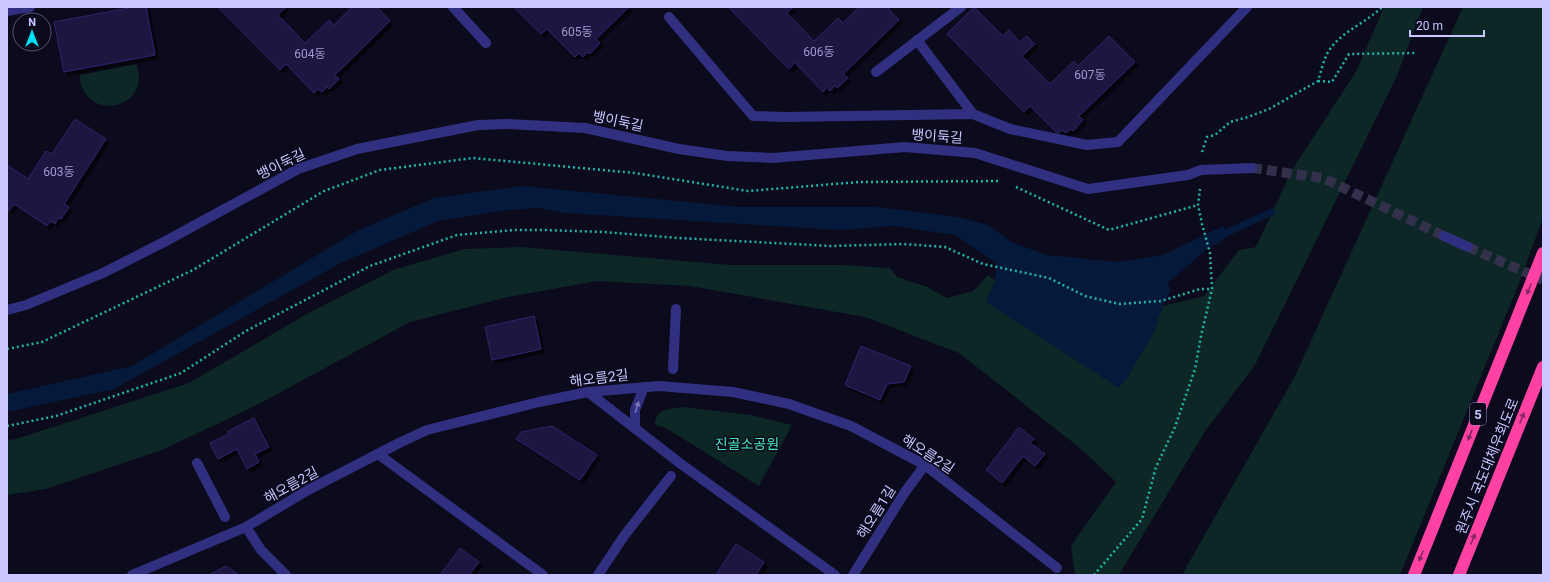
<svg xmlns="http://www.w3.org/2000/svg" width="1550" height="582" font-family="Roboto,'Noto Sans KR',sans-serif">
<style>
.green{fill:#0c2725}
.water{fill:#051a3b}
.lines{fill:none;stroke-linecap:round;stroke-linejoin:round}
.stream{stroke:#051a3b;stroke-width:7}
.building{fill:#1b143f;stroke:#30246d;filter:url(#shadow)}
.minor-tunnel{stroke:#32304a;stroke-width:10;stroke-dasharray:10 5;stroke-linecap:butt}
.path{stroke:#22b6a8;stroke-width:2.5;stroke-dasharray:2 3;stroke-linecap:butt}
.minor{stroke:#313080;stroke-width:10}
.highway{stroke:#ff41a3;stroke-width:12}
.oneway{fill:#862660}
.oneway2{fill:#7674b9}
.labels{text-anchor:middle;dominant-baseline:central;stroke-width:3;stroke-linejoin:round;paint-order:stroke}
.number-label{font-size:12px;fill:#9e9acf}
.shield{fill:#0c0a1d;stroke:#918ebb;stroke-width:1}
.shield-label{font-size:13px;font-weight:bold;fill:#cac6ff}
.street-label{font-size:14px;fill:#cac6ff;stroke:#0c0a1d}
.park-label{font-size:14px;fill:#48e8bb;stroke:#0c0a1d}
</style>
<defs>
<filter id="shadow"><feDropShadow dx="3.5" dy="3.5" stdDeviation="0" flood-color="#0009"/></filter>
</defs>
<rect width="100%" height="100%" fill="#0c0a1d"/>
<g class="green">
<polygon points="1384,7 1423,7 1396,78 1255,365 1206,430 1119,575 1075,575 1071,546 1116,482 1080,448 959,353 865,317 690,286 597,281 508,297 410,322 255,406 162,450 46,489 7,495 7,440 16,439 189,383 305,315 393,270 464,249 521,247 731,265 843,265 890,268 897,277 927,287 947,298 973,291 988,275 996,281 1160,313 1163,306 1204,296 1239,250 1256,247 1292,170 1357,70"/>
<polygon points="1463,7 1543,7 1543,218 1519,283 1400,575 1182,575 1295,376"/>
<path d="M137 64C137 68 139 73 139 77 139 109 93 117 82 87 80 83 80 79 80 75Z"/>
<path d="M683 407 751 415 792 425 759 486 664 427 657 426 655 424C656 408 670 409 683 407Z"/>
</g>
<polygon class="water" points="522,186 739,207 877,207 957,217 988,225 1011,242 1047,255 1117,262 1163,255 1223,226 1225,226 1221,242 1209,247 1168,283 1170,291 1163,306 1154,332 1128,377 1119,388 986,302 995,281 996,263 955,235 895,226 841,230 565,213 538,208 508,210 438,221 341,263 114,389 7,412 7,394 132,366 359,230 434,198"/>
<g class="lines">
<polyline class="stream" points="1216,239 1226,233 1272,212"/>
</g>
<g class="building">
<polygon points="134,7 146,7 155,55 64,72 54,22"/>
<polygon points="218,7 286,7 278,15 305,43 329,20 334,25 352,7 377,7 390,21 335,75 339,79 329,89 327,87 322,92 318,89 314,93 286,64 280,70"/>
<polygon points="514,7 629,7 596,39 600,43 590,54 588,52 583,57 579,53 575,57 547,29 541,34"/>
<polygon points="728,7 793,7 787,13 814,41 838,18 843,23 859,7 887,7 899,20 843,74 848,78 837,88 835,86 830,91 827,87 823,92 795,63 789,69"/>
<polygon points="974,7 1003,36 1009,30 1020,42 1027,36 1035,44 1022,56 1050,84 1074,61 1078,66 1109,36 1135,62 1079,116 1083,120 1073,131 1071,129 1066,133 1062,130 1058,134 1030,106 1024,112 947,34"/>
<polygon points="75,119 106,139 64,204 69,207 61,219 58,218 55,224 51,221 47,226 14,204 9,211 7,209 7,165 28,179 46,151 52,154"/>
<polygon points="534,316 541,349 492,360 485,327"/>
<polygon points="861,346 911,366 904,382 887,384 880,400 845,385"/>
<polygon points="254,418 269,447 255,454 259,462 247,469 237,449 218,459 210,443 229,434 228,431"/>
<polygon points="552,426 597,455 580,480 516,439 521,432"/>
<polygon points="1019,427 1034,439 1030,443 1045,454 1035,466 1023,456 1002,483 986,470"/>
<polygon points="736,544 764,562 756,575 716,575"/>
<polygon points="460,548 479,562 469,575 440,575"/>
<polygon points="226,566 239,575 209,575"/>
</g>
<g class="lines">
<g class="minor-tunnel">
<polyline points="1252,168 1323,178 1444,236"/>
<polyline points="1468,247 1543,280"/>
</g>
<g class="path">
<polyline points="1318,81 1332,82 1349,54 1416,53"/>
<path d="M1202 152 1207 137 1215 135 1230 122 1248 117 1269 109 1318 81C1321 72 1323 62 1327 54 1339 32 1365 24 1382 7"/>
<polyline points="1016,187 1109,230 1198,205"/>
<polyline points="7,349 42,342 193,270 324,191 380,170 473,158 635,173 748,191 859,182 1001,181"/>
<polyline points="7,426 56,416 181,373 246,331 370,266 457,235 514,230 544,230 604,232 678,238 831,246 904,244 945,247 983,264 1049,278 1085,296 1119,304 1161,301 1200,289 1212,289"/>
<polyline points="1094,575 1142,519 1156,467 1175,427 1195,369 1201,336 1212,289 1210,253 1202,224 1198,205 1200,189"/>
</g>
<g class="minor">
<polyline points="453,7 486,43"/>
<polyline points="7,11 30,7"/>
<polyline points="669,17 753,116 785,117 973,114 1010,129 1087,145 1118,142 1247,7"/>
<polyline points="917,40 973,114"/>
<polyline points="876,72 961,7"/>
<polyline points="1444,236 1468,247"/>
<polyline points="7,310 26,305 103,273 164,242 298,169 357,149 478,125 508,124 585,128 679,149 727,156 773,158 905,147 975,153 1088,189 1188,175 1201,170 1252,168"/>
<polyline points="673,369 676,309"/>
<polyline points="588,392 681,464 835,575"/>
<polyline points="635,429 635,410 644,387"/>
<polyline points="378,454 543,575"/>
<polyline points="197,463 225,517"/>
<polyline points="246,527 261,550 286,575"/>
<polyline points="132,575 246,527 308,490 399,443 427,430 539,402 588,392 659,386 733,392 789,404 851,426 925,465 1057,568"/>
<polyline points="598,575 624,536 671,476"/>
<polyline points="853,575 905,492 925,465"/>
</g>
<g class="highway">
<polyline points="1414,575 1543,253"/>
<polyline points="1459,575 1543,367"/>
</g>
</g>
<defs><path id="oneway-solid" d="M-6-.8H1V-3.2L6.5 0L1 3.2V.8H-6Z"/></defs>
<g class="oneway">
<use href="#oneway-solid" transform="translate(1529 289) rotate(112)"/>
<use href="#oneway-solid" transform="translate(1522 418) rotate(-68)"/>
<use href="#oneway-solid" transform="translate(1470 435) rotate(112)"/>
<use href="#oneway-solid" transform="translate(1473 539) rotate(-68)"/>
<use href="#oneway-solid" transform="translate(1421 556) rotate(112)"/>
</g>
<use class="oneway2" href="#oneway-solid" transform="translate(637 407) rotate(-73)"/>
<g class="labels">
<g class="number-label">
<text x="577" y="32">605동</text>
<text x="819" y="52">606동</text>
<text x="310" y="54">604동</text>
<text x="1090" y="75">607동</text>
<text x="59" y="172">603동</text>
</g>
<rect class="shield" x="1470" y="403" width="16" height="22" rx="3"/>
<g class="shield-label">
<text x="1478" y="414">5</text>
</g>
<g class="street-label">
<text transform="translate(618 121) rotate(12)">뱅이둑길</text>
<text transform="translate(937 136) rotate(4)">뱅이둑길</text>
<text transform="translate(281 164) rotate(-26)">뱅이둑길</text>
<text transform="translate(599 378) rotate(-7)">해오름2길</text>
<text transform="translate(928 454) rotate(33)">해오름2길</text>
<text transform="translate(1487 466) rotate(-68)">원주시 국도대체우회도로</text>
<text transform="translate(291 485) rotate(-29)">해오름2길</text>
<text transform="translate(876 512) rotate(-58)">해오름1길</text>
</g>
<g class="park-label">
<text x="747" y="444">진골소공원</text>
</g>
</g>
<rect width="1550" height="582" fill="none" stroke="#cac6ff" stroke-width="16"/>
<g transform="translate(32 32)"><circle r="19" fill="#0c0a1d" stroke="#585577"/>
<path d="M0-3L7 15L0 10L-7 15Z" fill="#00e1f1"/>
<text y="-6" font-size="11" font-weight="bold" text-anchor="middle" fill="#cac6ff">N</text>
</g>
<path d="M1410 30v6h74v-6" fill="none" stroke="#cac6ff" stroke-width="2"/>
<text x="1416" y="30" font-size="12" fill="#cac6ff" stroke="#0c0a1d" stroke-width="3" paint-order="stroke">20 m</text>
</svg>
